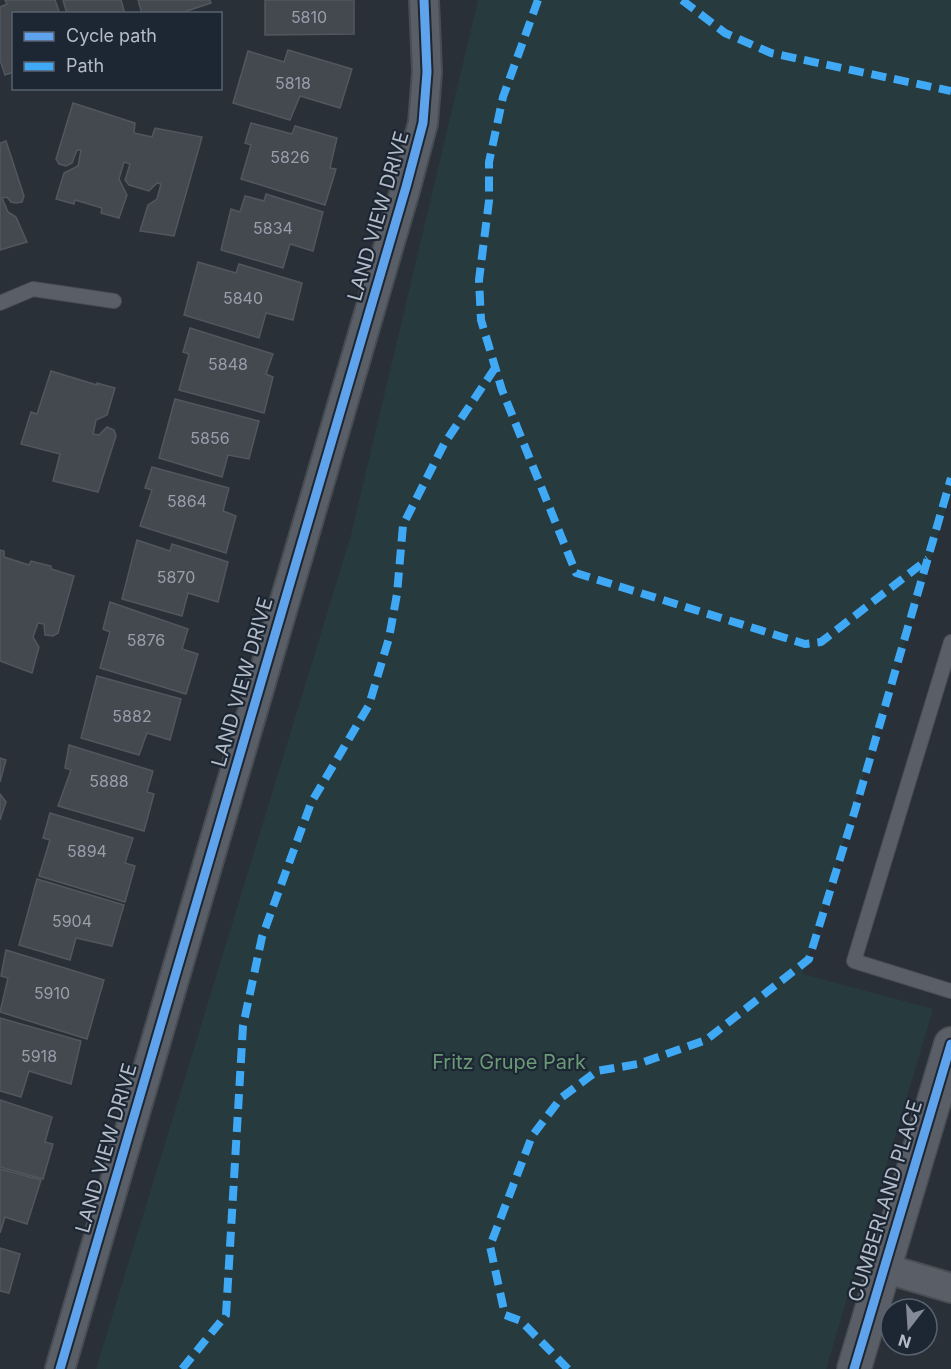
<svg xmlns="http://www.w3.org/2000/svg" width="951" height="1369" font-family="Inter,sans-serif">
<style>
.green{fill:#273a3e}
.building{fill:#444950;stroke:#52575f;stroke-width:1.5}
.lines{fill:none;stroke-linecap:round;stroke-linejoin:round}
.service-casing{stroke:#484c53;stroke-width:16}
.minor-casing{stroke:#484c53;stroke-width:32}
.tertiary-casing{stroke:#484c53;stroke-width:36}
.service{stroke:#5a5e66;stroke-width:14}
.minor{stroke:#5a5e66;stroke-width:28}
.tertiary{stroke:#5a5e66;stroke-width:33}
.quiet{stroke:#3fa9f5;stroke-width:8;stroke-dasharray:15 8;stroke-linecap:butt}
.cycleway-casing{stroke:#1d2633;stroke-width:13}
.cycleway{stroke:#60a3ed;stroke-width:9}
.labels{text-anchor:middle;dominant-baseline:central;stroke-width:4.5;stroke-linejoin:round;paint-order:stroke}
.number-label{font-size:16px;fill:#989fab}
.street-label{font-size:20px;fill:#b4bcc9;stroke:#1d2633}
.park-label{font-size:20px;fill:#6b9a76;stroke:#1d2633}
</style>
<rect width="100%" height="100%" fill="#2a3038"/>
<polygon class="green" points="478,0 951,0 951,493 803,974 933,1009 826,1369 96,1369 351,535"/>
<g class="building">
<polygon points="5,0 55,0 60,14 14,14 14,72 5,75 0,60 0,7 7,4"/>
<polygon points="63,0 121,0 125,14 67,14"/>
<polygon points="138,0 210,0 211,3 178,14 142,14"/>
<polygon points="265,0 354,0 354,34 265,35"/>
<polygon points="288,50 352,69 340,108 300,96 290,120 233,103 248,51 284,62"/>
<polygon points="73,103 135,123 134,133 152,137 155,128 202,137 174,236 140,231 148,205 157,199 161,184 157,183 149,191 129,185 125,180 130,164 124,162 119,179 127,195 119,218 101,213 102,208 75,200 74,204 56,199 64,173 78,166 81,150 77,150 72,163 66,166 59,164 56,159"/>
<polygon points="251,123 292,134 295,126 337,138 330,168 336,169 325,205 241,179 251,145 245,143"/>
<polygon points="6,141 24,196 22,202 16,203 11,202 7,197 2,198 8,212 16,217 27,242 0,250 0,143"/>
<polygon points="266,194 323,212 313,251 290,244 283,268 221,250 231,209 240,212 245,196 264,201"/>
<polygon points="198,262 236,273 239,264 302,283 293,320 266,313 259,338 184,315"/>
<polygon points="190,328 273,354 266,374 273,377 264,413 179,390 189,354 183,352"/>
<polygon points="51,371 97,385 97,383 115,388 107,415 96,420 93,434 99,435 107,427 114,430 116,436 98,492 53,481 60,454 21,444 31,412 37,414"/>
<polygon points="175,399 259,421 249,459 228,455 222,477 159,458"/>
<polygon points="152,467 229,488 223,511 236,516 226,553 140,526 152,490 145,488"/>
<polygon points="137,540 170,551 172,544 228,562 218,602 188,593 182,616 122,599"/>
<polygon points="0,550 4,551 4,557 29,565 31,561 51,566 51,569 74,576 58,633 53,636 45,635 44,624 38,623 33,637 39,647 32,673 0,661"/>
<polygon points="110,602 188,629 182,649 198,654 186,694 100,668 110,632 103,629"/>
<polygon points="97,676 181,699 170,740 147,733 139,755 81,738"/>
<polygon points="69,745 153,771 147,792 154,794 144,831 58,806 71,770 65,768"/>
<polygon points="0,758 6,760 0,782"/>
<polygon points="0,794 6,802 0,820"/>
<polygon points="50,813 133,838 125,863 135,866 125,902 39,876 50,840 43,838"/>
<polygon points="37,879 124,905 112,946 76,938 70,960 19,945"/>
<polygon points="6,950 104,980 87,1039 0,1012 8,978 1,976"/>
<polygon points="0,1018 81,1041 71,1084 29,1071 21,1097 0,1091"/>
<polygon points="0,1100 52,1117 45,1142 53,1144 43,1179 0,1167"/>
<polygon points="0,1169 41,1180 27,1224 5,1217 0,1233"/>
<polygon points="0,1248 20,1254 9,1293 0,1291"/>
</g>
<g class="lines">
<g class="service-casing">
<g id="service">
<polyline points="0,303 33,289 114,301"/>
<polyline points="951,642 854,961 951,991"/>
</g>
</g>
<g class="minor-casing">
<g id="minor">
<polyline points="884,1268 951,1288"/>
<polyline points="60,1369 406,187 423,123 427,72 424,0"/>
</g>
</g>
<g class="tertiary-casing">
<polyline id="tertiary" points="854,1369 951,1044"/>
</g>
<use href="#service" class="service"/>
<use href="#minor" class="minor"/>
<use href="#tertiary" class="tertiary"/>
<g class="quiet">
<polyline points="538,0 503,97 489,162 489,201 479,280 481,320 502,390 576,573 805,644 821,642 928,559"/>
<polyline points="682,0 725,33 771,53 951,91"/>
<polyline points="182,1369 226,1315 243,1026 262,937 311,803 369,705 389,638 397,594 403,525 444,444 495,368"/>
<polyline points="568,1369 521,1321 505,1315 490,1246 532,1136 561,1098 597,1071 638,1064 706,1040 809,959 856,807 951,478"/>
</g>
<g class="cycleway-casing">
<g id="cycleway">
<polyline points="60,1369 406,187 423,123 427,72 424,0"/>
<polyline points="854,1369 951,1044"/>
</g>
</g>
<use href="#cycleway" class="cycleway"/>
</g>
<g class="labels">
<g class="number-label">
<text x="309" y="17">5810</text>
<text x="293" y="83">5818</text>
<text x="290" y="157">5826</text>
<text x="273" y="228">5834</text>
<text x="243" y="298">5840</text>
<text x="228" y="364">5848</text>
<text x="210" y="438">5856</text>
<text x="187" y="501">5864</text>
<text x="176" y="577">5870</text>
<text x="146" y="640">5876</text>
<text x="132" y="716">5882</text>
<text x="109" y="781">5888</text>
<text x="87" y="851">5894</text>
<text x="72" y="921">5904</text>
<text x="52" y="993">5910</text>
<text x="39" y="1056">5918</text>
</g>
<g class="street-label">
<text transform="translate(378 216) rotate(-74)">LAND VIEW DRIVE</text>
<text transform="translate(242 682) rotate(-74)">LAND VIEW DRIVE</text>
<text transform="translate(106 1148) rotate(-74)">LAND VIEW DRIVE</text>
<text transform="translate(885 1201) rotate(-73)">CUMBERLAND PLACE</text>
</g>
<g class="park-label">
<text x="509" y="1062">Fritz Grupe Park</text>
</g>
</g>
<rect x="12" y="12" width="210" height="78" fill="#1d2633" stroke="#59626f" stroke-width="1.5"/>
<rect x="24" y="32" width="30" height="9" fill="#60a3ed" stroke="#59626f" stroke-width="1.5"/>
<text x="66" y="42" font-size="18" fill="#b4bcc9">Cycle path</text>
<rect x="24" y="62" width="30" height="9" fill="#3fa9f5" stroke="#59626f" stroke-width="1.5"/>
<text x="66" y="72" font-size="18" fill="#b4bcc9">Path</text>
<g transform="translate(909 1327) rotate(197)"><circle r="28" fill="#1d2633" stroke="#59626f" stroke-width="1.5"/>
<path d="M0-4.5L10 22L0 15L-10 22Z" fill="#848b96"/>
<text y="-9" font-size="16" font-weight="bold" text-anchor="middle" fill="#b4bcc9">N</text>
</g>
</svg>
